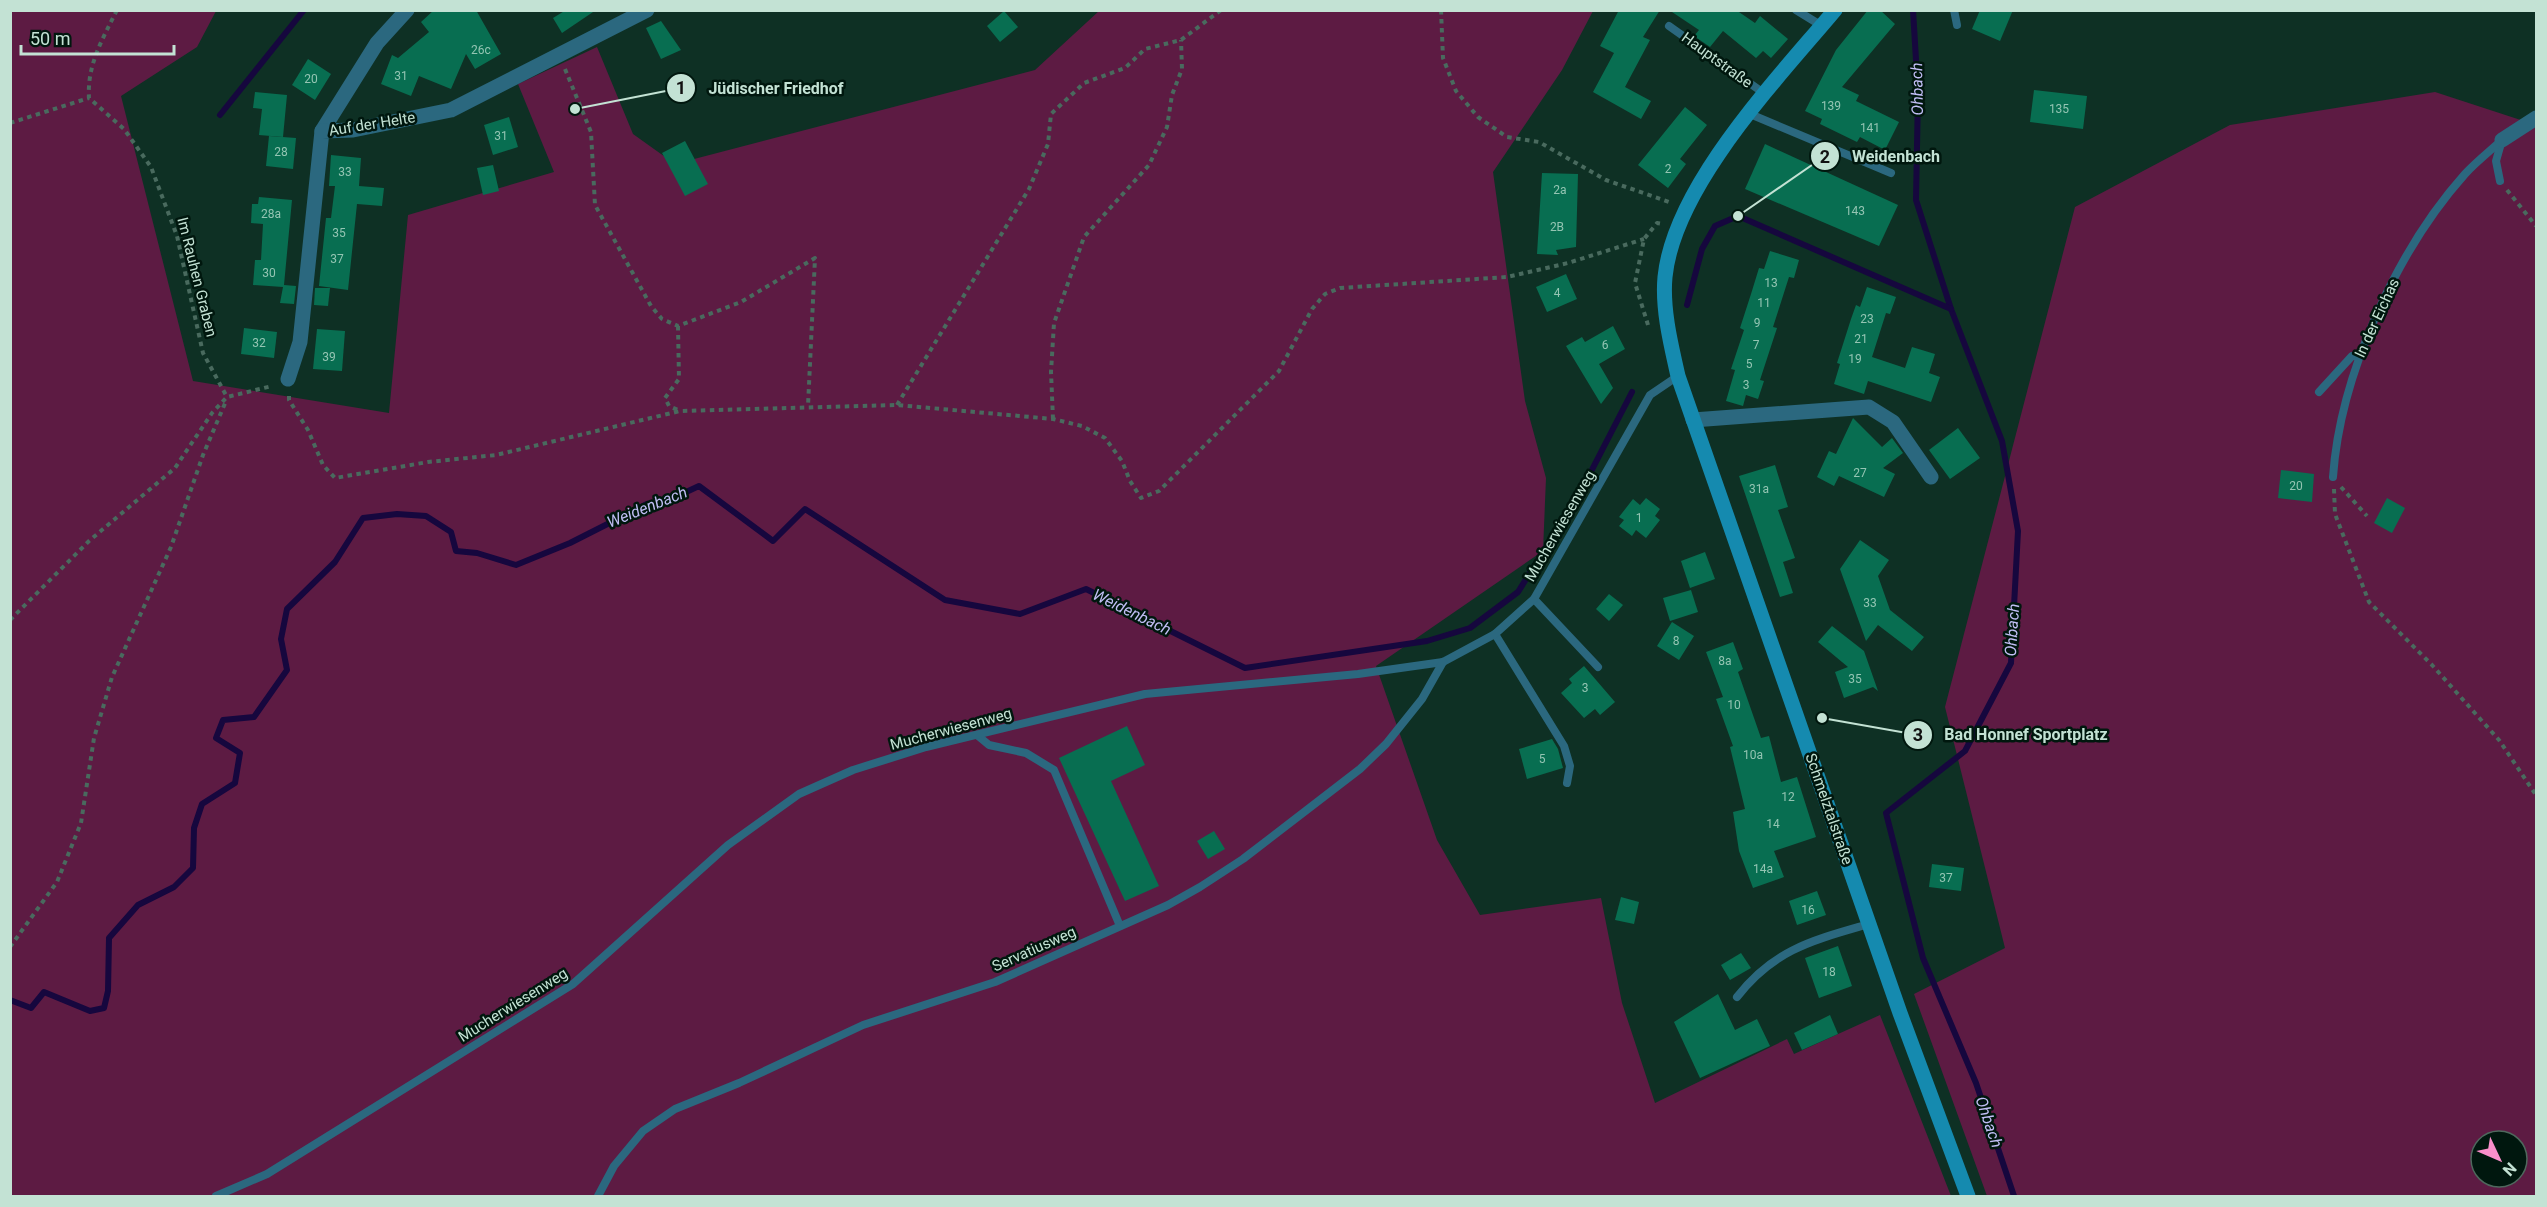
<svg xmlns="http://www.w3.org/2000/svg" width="2547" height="1207" font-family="Roboto,sans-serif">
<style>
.green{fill:#5d1b43;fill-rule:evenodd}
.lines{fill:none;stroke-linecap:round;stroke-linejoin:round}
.stream{stroke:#16073e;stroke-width:6}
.building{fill:#086e51}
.path{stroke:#496a5e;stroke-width:4;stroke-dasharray:4.5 4.5;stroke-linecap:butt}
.lane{stroke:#2b687f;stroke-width:8}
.street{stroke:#2b687f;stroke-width:15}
.secondary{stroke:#158aaf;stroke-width:15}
.labels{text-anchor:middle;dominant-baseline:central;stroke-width:5;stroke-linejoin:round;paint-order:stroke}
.number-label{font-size:12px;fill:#94c5b3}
.street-label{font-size:15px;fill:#c3e2d4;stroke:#00170e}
.water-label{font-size:16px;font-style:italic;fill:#c1bef5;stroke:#00170e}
.leader{fill:none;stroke:#c3e2d4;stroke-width:2}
.callout-dot{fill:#c3e2d4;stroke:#00170e;stroke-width:2}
.mark-label{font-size:18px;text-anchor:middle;font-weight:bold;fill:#111}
.callout-label{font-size:16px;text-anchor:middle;font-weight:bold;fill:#c3e2d4;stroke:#00170e;stroke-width:5;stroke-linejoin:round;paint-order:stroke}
</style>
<rect width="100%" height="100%" fill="#0e3024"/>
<g class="green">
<polygon points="10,11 216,11 197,47 121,96 193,381 389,413 408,215 554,172 518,84 597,47 633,134 675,164 1035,70 1099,11 1593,11 1562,70 1493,172 1525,401 1546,478 1543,551 1376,666 1437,840 1480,915 1601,898 1622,1003 1655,1103 1787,1039 1794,1054 1880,1015 1951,1196 11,1196"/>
<path d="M2435 92 2536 125V1196H1987L1914 994 2005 948 1945 707 2075 207 2230 125ZM2481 1141H2517V1177H2481Z"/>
</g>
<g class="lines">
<g class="stream">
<polyline points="1913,10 1918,93 1916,200 1951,309 2002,441 2018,531 2011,663 1965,751 1886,813 1923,958 1976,1083 2014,1196"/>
<polyline points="220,115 304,10"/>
<polyline points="1687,305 1702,249 1715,226 1738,216 1951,309"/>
<polyline points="10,1000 31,1008 44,992 90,1011 104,1008 108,991 109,938 138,905 174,887 193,868 194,828 202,804 235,783 240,753 216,738 223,720 254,717 287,670 281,639 287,609 335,562 363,518 397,514 426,516 451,532 456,551 477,553 516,565 570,543 647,504 669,500 699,486 773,541 805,509 945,600 1020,614 1086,589 1245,668 1427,641 1470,628 1518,592 1580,493 1632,392"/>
</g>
</g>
<g class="building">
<polygon points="434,10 476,10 501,54 475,69 466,54 451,89 419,76 411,96 381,84 392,55 398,58 429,32 421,22"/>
<polygon points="566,10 596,10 562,33 553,18"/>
<polygon points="1619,10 1660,10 1643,37 1650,40 1625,87 1651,101 1641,119 1593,92 1614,53 1600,46"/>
<polygon points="1669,10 1736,10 1755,23 1760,16 1788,39 1771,58 1763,51 1756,58 1723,31 1710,47 1694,36 1699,30"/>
<polygon points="1868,10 1880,10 1895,24 1842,87 1859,95 1856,101 1899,122 1885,150 1860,137 1857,142 1820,124 1822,119 1805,111 1836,50"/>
<polygon points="1980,10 2013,10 2000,41 1972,29"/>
<polygon points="1004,11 1018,27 1000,42 987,26"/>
<polygon points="661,21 681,50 661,59 646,28"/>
<polygon points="308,59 331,74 315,100 292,85"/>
<polygon points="2034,90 2087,96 2083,129 2030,122"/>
<polygon points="255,92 287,95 283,137 259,135 262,109 253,108"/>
<polygon points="1685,107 1707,125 1680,159 1686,164 1668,188 1638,165"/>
<polygon points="509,117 518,147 493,155 484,125"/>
<polygon points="269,136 296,138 293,169 266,166"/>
<polygon points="685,141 708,184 685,196 662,153"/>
<polygon points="1765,144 1898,205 1879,246 1745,189"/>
<polygon points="331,155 361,158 359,186 384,188 382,206 357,204 348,290 319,286 326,218 331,218 335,186 329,186"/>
<polygon points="493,165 499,191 483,195 477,168"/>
<polygon points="1542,173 1578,174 1576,247 1556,250 1558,255 1537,254"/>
<polygon points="259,197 292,200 284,285 296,286 294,304 280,303 283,287 253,285 255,260 261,260 263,224 251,223 252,204 258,204"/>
<polygon points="1770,251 1799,260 1794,278 1789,277 1773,327 1777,328 1760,380 1764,381 1758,399 1746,395 1743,406 1726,401 1735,370 1731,369 1744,330 1740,328 1751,294 1759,268 1764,269"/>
<polygon points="1566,274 1577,299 1547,312 1536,287"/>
<polygon points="1867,287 1896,297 1890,314 1886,313 1872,357 1905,368 1912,347 1935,354 1929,373 1940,377 1931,402 1868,381 1864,394 1834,384 1840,364 1837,363 1851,319 1856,305 1860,307"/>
<polygon points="315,288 330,288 328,306 314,305"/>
<polygon points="1613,326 1625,349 1599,364 1613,388 1601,404 1566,346 1582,337 1585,342"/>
<polygon points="244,328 277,332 274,358 241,354"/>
<polygon points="317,329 345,331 342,371 313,369"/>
<polygon points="1853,418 1882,447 1892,438 1903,453 1883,468 1895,474 1884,497 1839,476 1834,486 1817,477 1829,451 1836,454"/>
<polygon points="1958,428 1980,458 1950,479 1929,450"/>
<polygon points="1775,465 1788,507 1778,510 1795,558 1783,562 1793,593 1780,597 1739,476"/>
<polygon points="2281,470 2314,474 2312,502 2278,498"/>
<polygon points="1646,498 1660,509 1655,516 1660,520 1646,538 1636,530 1632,536 1619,526 1624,520 1619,517 1633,499 1640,505"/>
<polygon points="2387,498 2405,508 2392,533 2374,523"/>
<polygon points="1860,540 1889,560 1878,576 1890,610 1924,637 1912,651 1878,625 1866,641 1840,569"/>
<polygon points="1705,552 1715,579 1690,588 1681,561"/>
<polygon points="1691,590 1698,612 1670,621 1663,598"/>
<polygon points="1609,594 1623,605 1609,621 1596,609"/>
<polygon points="1672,622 1694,636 1679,660 1657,646"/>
<polygon points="1832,626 1864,651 1878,691 1873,687 1844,698 1835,672 1848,667 1818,642"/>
<polygon points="1733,642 1743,669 1738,672 1761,738 1769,736 1781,782 1797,777 1816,837 1774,851 1784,877 1753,888 1739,851 1733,812 1745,809 1730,747 1733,746 1716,699 1723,697 1706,652"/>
<polygon points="1584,666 1615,702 1600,715 1595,709 1584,718 1561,693 1572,683 1569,679"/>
<polygon points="1127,726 1145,765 1111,781 1159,886 1125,901 1059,758"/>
<polygon points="1552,739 1558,749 1563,768 1527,779 1519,749"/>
<polygon points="1214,831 1225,849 1208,859 1197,841"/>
<polygon points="1932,864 1964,868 1961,891 1929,887"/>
<polygon points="1817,891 1826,915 1797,925 1789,901"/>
<polygon points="1621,897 1639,902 1634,924 1615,920"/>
<polygon points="1838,946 1852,986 1819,998 1805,958"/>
<polygon points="1741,953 1751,968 1730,980 1721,965"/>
<polygon points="1718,994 1735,1030 1757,1019 1770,1046 1700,1078 1674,1022"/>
<polygon points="1830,1015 1838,1034 1802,1050 1794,1033"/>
</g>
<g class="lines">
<g class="path">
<path d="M117 10C102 40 87 65 89 98L124 129 151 167 177 236 203 353 227 397"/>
<polyline points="1441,10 1443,58 1456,91 1478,117 1507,137 1539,142 1606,180 1672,203"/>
<polyline points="565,69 591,132 595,205 651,306 662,319 678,326 741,302 815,258 808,406"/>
<polyline points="10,123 89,98"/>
<polyline points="2507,190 2536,226"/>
<polyline points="1648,325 1635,283 1644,239 1657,223 1663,224"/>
<polyline points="678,326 679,379 665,398 669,406 678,410"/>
<polyline points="289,396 289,400 308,430 323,465 335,478 428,462 496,455 680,411 897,405 1053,419 1082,426 1105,438 1122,461 1130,481 1141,498 1159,491 1279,371 1312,309 1325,294 1340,288 1507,277 1568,263 1644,239"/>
<polyline points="897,405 1029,189 1048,144 1051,114 1084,83 1125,68 1145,49 1181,40 1221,10"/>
<polyline points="1053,419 1051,372 1054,323 1084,237 1149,165 1167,127 1172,95 1182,69 1181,40"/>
<polyline points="2341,487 2367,516"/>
<polyline points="2334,489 2335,514 2369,602 2432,665 2499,740 2536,795"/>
<polyline points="10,620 89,541 175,468 212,413 227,397 272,386"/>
<polyline points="10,947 57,882 81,823 94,738 112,677 171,547 203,455 226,401"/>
</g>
<g class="lane">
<polyline points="1796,10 1822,26"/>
<polyline points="1954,10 1957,25"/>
<polyline points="1669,26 1765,94"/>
<polyline points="1750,114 1891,173"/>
<polyline points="2500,181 2496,161 2502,140"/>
<polyline points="2319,392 2352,356 2359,356"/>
<path d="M2333 477C2340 375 2397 250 2465 174 2476 162 2490 151 2502 140"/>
<polyline points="1534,599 1598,667"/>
<polyline points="1495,634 1564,746 1570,766 1567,783"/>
<polyline points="977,735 989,745 1026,753 1054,770 1120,926"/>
<path d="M1737 997C1774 949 1814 940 1869 924"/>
<polyline points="216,1196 267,1174 573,984 728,845 799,794 853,770 926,747 1145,694 1358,674 1443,662 1495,634 1534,599 1650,395 1678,376"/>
<polyline points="598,1196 614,1166 643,1131 675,1109 739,1083 863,1025 995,982 1168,905 1200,887 1243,859 1360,769 1386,744 1422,699 1443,662"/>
</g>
<g class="street">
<polyline points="322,131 377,43 407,10"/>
<polyline points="2502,140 2536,118"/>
<polyline points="288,379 300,342 322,131 353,130 451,110 647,10"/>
<polyline points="1693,420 1869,407 1893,422 1931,477"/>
</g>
<path class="secondary" d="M1835 10C1778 78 1674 186 1665 277 1662 309 1671 345 1678 376L1900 1013 1968 1196"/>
</g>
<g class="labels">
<g class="number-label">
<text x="481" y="50">26c</text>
<text x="401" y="76">31</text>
<text x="311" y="79">20</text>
<text x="1831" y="106">139</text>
<text x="2059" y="109">135</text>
<text x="1870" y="128">141</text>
<text x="501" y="136">31</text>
<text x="281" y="152">28</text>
<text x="1668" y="169">2</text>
<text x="345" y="172">33</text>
<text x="1560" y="190">2a</text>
<text x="1855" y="211">143</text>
<text x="271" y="214">28a</text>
<text x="1557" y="227">2B</text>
<text x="339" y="233">35</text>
<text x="337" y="259">37</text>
<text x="269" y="273">30</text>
<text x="1771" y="283">13</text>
<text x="1557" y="293">4</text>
<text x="1764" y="303">11</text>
<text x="1867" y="319">23</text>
<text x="1757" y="323">9</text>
<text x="1861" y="339">21</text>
<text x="259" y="343">32</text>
<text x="1605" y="345">6</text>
<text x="1756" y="345">7</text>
<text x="329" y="357">39</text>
<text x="1855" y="359">19</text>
<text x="1749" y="364">5</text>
<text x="1746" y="385">3</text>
<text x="1860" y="473">27</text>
<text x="2296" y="486">20</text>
<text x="1759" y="489">31a</text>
<text x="1639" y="518">1</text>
<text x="1870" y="603">33</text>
<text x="1676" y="641">8</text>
<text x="1725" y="661">8a</text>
<text x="1855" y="679">35</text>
<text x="1585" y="688">3</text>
<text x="1734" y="705">10</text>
<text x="1753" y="755">10a</text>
<text x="1542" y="759">5</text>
<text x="1788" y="797">12</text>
<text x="1773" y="824">14</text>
<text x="1763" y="869">14a</text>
<text x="1946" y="878">37</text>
<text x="1808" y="910">16</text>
<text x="1829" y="972">18</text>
</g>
<g class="street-label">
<text transform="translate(1717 60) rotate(36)">Hauptstraße</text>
<text transform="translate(372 124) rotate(-9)">Auf der Helte</text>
<text transform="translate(197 277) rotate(76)">Im Rauhen Graben</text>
<text transform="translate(2377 318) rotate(-65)">In der Eichas</text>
<text transform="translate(1560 526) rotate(-60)">Mucherwiesenweg</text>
<text transform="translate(951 729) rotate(-15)">Mucherwiesenweg</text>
<text transform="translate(1829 809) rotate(71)">Schmelztalstraße</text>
<text transform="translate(1034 949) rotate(-24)">Servatiusweg</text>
<text transform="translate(513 1005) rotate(-32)">Mucherwiesenweg</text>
</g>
<g class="water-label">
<text transform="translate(1917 89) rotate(-91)">Ohbach</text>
<text transform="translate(647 507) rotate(-22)">Weidenbach</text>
<text transform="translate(1132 612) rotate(26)">Weidenbach</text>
<text transform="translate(2012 630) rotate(-86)">Ohbach</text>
<text transform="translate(1989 1122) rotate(71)">Ohbach</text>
</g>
</g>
<path class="leader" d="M575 109L681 88M1738 216L1825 156M1822 718L1918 735"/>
<g class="callout-dot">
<circle cx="575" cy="109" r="6"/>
<circle cx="1738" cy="216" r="6"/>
<circle cx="1822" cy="718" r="6"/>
<circle cx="681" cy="88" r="15"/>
<circle cx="1825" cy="156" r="15"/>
<circle cx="1918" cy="735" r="15"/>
</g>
<g class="mark-label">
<text x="681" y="94">1</text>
<text x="1825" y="163">2</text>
<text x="1918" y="741">3</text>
</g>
<g class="callout-label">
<text x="776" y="94">Jüdischer Friedhof</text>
<text x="1896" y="162">Weidenbach</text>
<text x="2026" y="740">Bad Honnef Sportplatz</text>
</g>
<rect width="2547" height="1207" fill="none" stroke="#c3e2d4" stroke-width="24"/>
<g transform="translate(2499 1159) rotate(134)"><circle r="28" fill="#00170e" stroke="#4e685d" stroke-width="1.5"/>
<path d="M0-4.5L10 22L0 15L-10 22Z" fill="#f98fca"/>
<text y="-9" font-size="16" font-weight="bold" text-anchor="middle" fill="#c3e2d4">N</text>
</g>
<path d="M21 45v9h153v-9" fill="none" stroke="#c3e2d4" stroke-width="3"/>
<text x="30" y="45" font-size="18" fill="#c3e2d4" stroke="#00170e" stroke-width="4.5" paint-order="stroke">50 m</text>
</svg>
